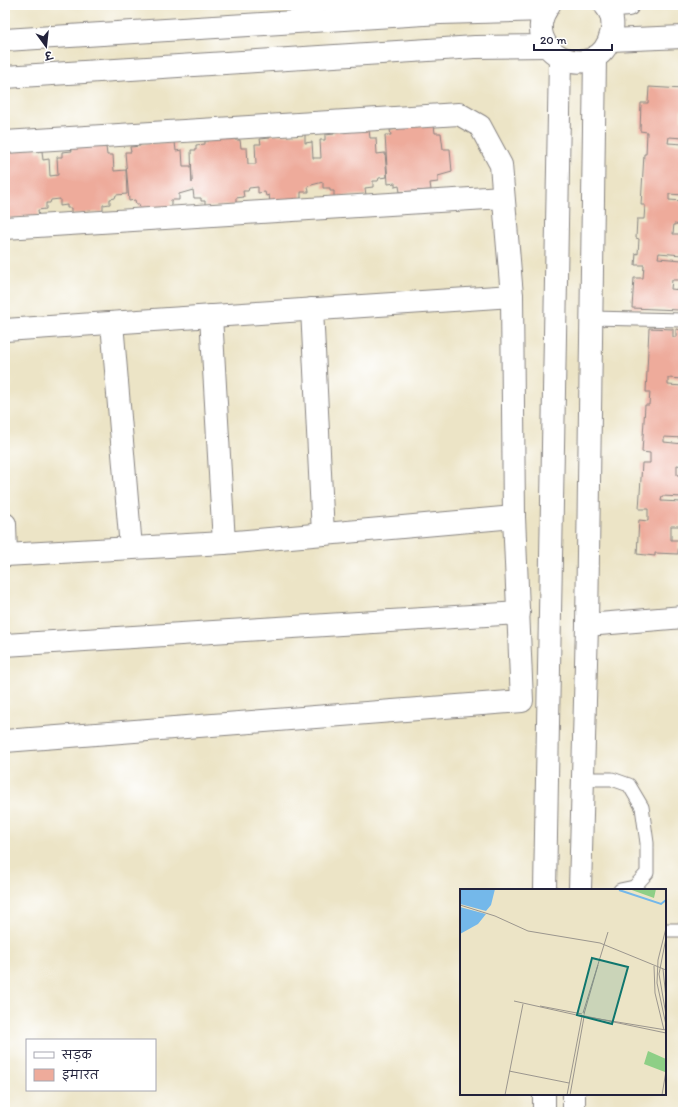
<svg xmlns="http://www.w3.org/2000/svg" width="688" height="1117" font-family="Itim,'Playpen Sans Deva',sans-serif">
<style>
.building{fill:#eeab9b}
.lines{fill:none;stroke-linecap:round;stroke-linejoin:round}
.lane-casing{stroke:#878380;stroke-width:15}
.street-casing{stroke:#878380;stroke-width:24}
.secondary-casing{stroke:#878380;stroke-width:24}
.lane{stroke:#fff;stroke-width:13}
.street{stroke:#fff;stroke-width:22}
.secondary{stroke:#fff;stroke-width:22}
.inset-river{fill:none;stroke:#74b8ea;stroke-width:2}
.inset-road{fill:none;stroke:#9b968e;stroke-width:1}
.view{fill:#0f766e;fill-opacity:0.15;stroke:#0f766e;stroke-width:2}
.inset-edge{fill:none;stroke:#22223b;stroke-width:2}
</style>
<rect width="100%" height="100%" fill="#fff"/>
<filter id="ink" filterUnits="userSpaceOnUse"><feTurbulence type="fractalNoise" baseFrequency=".025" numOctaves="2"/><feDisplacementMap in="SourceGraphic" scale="8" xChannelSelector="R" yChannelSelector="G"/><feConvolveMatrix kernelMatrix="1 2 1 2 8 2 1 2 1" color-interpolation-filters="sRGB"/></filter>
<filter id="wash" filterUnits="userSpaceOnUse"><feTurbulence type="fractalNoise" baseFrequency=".012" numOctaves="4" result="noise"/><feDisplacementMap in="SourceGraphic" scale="16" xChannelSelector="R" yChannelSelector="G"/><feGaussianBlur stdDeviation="0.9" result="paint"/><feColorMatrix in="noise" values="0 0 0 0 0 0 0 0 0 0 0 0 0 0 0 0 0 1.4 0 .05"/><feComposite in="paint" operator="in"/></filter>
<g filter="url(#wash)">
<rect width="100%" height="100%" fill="#ece4c6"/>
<g id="blocks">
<g class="building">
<polygon points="649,87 683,89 683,110 681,110 681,120 683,121 683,138 669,137 668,143 683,144 683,164 680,164 680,174 683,174 683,195 669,194 669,200 683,201 683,225 674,224 673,234 683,234 682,255 659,253 658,258 682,260 680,280 672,280 671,289 680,290 679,310 632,308 634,278 643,278 644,265 635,265 636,253 638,254 639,239 636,238 637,219 644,219 645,205 641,205 644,154 646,154 647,132 640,131 641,103 648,103"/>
<polygon points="434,125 435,133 441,133 443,149 450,149 452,172 438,176 438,182 430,183 431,190 400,192 399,186 395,187 395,183 388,184 385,135 391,135 390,130 399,129 399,126"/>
<polygon points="369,130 370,138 376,138 377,154 385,153 387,177 379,178 378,181 373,181 373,187 365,188 366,195 334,197 334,191 330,191 330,188 323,188 323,182 308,186 309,192 301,192 301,199 270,201 269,195 266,196 265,192 258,193 258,187 249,188 248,191 243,191 244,197 236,198 236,205 205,207 205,201 201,201 201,198 194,198 193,190 179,194 179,200 171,200 171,207 140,209 139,204 136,204 135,200 129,201 125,152 131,152 130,147 140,146 140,144 175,142 176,151 182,150 183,166 191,166 192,183 191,150 196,150 196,145 205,144 205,141 209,141 208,137 234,135 235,140 240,140 241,148 247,148 248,164 256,164 255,144 261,144 260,139 270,138 269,135 305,134 305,143 312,142 313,158 321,158 320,140 325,140 325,135 334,134 334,131"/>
<polygon points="101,142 101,147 106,147 107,155 113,155 114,171 126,170 127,194 116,195 115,198 110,199 110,204 103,205 103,212 71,214 71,208 67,208 67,205 60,206 60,199 51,200 50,203 46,203 46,209 38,210 39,216 7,219 5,213 5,156 7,156 7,153 36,147 37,152 42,151 43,160 49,159 50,176 58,175 57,157 62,157 62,152 72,151 71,148"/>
<polygon points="649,328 673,329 673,337 676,337 676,329 683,330 683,379 668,378 668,385 683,386 683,407 681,407 681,417 683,417 683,438 664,437 664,442 683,444 683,466 677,465 677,475 683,475 682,497 662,496 661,501 682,502 680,526 671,526 671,540 679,540 678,554 655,553 655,556 637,554 639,520 648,521 648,509 639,509 642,463 650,463 650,453 642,452 645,405 649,405 650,392 646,392"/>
</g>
</g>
</g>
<g filter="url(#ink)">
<use href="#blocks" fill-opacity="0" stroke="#878380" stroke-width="1"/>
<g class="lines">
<g class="lane-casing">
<g id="lane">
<polyline points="591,318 683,320"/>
<polyline points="583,779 612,779 629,785 642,807 647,843 647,873 634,887 620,890"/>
<polyline points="665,930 683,930"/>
</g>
</g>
<g class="street-casing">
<g id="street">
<polyline points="5,142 459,114 480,126 501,165 512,296 514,517 224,543 5,555"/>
<polyline points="5,228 503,197"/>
<polyline points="312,309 323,534"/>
<polyline points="211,316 224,543"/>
<polyline points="112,323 131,548"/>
<polyline points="5,330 512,296"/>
<polyline points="5,524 6,555"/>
<polyline points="587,625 683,617"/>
<polyline points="5,645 519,613"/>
<polyline points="5,741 522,701 514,517"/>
</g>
</g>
<g class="secondary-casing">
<g id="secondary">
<path d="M549 5C515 52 598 89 611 34 614 24 612 13 605 5"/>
<polyline points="607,7 628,5"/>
<polyline points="5,40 440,13 546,10"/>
<polyline points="610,40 683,37"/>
<polyline points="5,77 475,47 547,46"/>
<polyline points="545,890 560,58"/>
<polyline points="580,890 587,625 595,57"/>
<polyline points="544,1112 544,1094"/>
<polyline points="574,1112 574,1094"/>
</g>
</g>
<use href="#lane" class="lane"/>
<use href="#street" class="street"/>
<use href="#secondary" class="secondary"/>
</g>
</g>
<g transform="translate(460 889)">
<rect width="206" height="206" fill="#ece4c6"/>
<path d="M169 0H196L194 9ZM188 162 206 170 205 183 184 175Z" fill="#8ecf86"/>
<path d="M0 0H35L31 16 26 22 0 15ZM0 18 26 25 18 35 0 45Z" fill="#74b8ea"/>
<path class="inset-river" d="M159 1 201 15 206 11"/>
<path class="inset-road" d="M0 16 35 27 68 42 140 54 206 81M206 39 198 71 197 94 206 136M206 49 199 85 206 126M194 77 195 104 204 141M203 80 206 109M54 112 121 127M80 117 122 125M123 124 148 43M124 125 138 76M125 126 121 127 206 141M125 127 206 144M49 182 109 194M45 206 63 115M107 206 122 127M110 206 124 128M202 206 206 182"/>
<path class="view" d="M132 69 168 78 152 135 117 126Z"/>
<rect width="206" height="206" class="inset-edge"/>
</g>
<rect width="688" height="1117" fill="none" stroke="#fff" stroke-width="20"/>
<rect x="26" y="1039" width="130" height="52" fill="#ffffff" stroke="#a7a7b1"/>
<rect x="34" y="1052" width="20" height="6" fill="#ffffff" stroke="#a7a7b1"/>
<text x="62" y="1059" font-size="12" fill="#22223b">सड़क</text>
<rect x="34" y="1069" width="20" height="12" fill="#eeab9b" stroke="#a7a7b1"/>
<text x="62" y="1079" font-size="12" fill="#22223b">इमारत</text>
<g transform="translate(46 46) rotate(165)" stroke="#ffffff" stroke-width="3" paint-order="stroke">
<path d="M0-3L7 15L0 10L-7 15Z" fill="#22223b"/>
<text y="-6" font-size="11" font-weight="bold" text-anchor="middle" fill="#22223b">उ</text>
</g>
<path d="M534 44v6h78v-6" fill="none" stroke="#22223b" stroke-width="2"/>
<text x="540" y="44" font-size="12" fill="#22223b" stroke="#ffffff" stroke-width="3" paint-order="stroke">20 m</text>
</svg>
